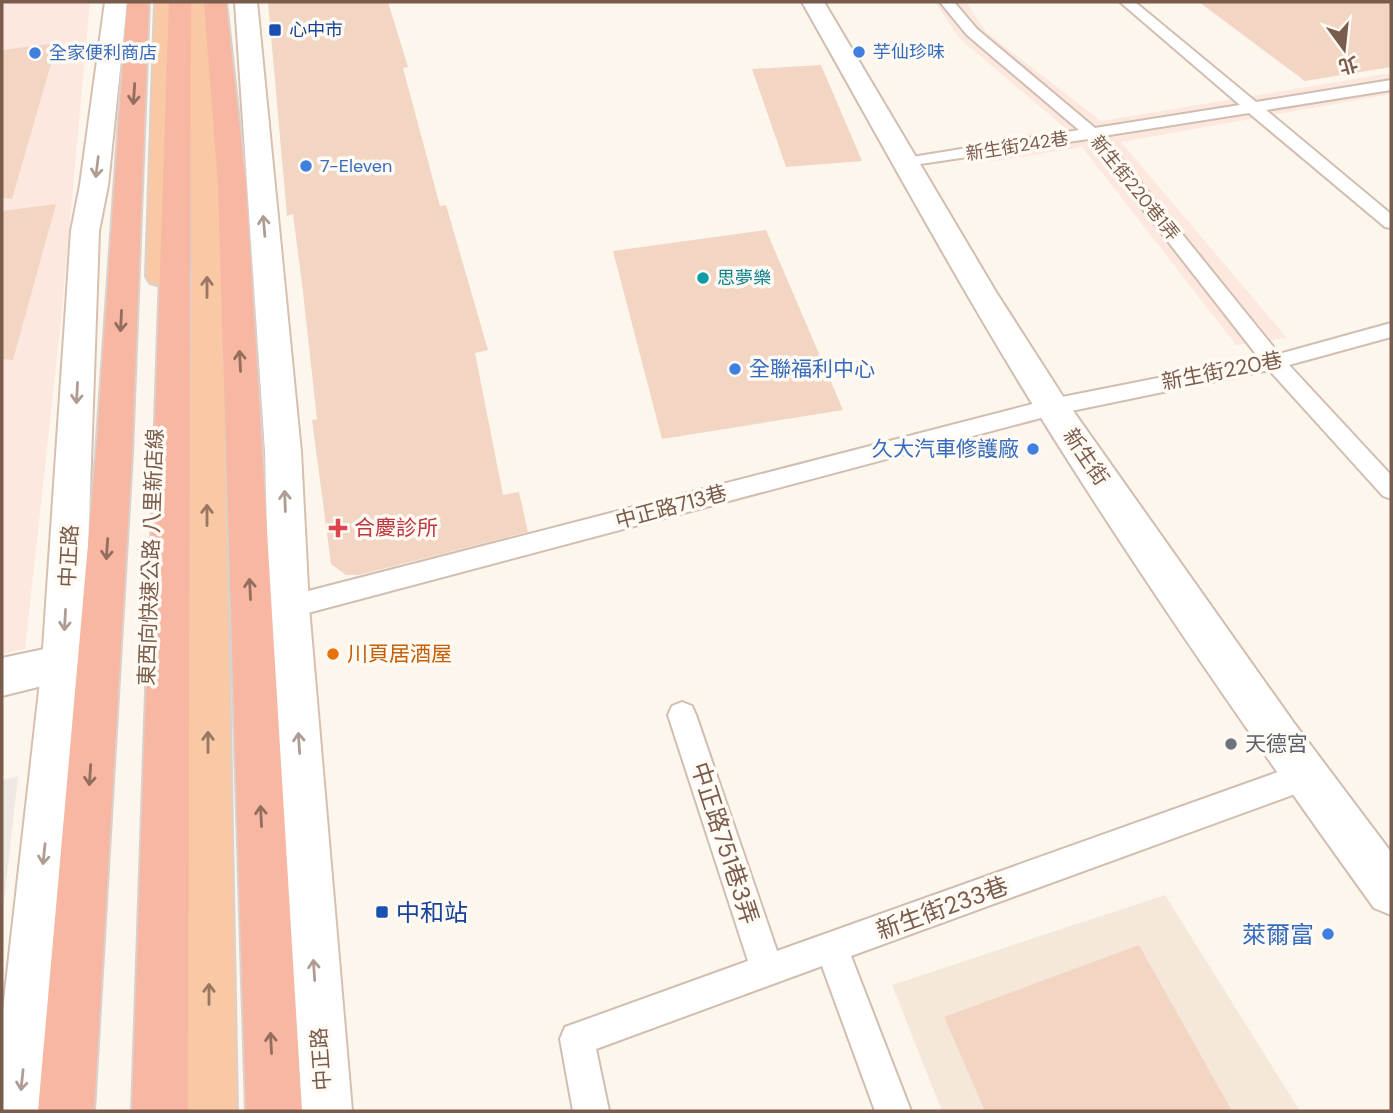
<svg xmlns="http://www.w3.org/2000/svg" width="1393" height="1113" font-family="'DM Sans','Noto Sans TC',sans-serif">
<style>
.residential{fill:#f5e8da}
.commercial{fill:#fde8e0}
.industrial{fill:#efe9e4}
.building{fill:#f3d5c3}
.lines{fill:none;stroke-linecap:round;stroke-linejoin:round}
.service-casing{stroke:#d1beb0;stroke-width:4}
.minor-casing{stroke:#d1beb0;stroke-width:4}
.secondary-casing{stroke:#d6c0b0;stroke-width:4}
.trunk-casing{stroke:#dad1cd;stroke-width:4}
.motorway-casing{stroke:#dad1cd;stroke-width:4}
.service{fill:#fff;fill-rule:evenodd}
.minor{fill:#fff;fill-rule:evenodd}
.secondary{fill:#fff;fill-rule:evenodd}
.trunk{fill:#f9c8a4;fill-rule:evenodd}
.motorway{fill:#f7b7a3;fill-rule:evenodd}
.oneway{stroke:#936e5e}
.oneway2{stroke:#af9d94}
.oneway3{stroke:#9a7763}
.transit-dot{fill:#1a4fb4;stroke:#fffaf3;stroke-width:2.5}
.shop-dot{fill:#3f7fe0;stroke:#fffaf3;stroke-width:2.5}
.culture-dot{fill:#0f9aa8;stroke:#fffaf3;stroke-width:2.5}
.health-dot{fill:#e0444e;stroke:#fffaf3;stroke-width:2.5}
.food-dot{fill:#e8710a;stroke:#fffaf3;stroke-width:2.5}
.worship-dot{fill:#6b7280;stroke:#fffaf3;stroke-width:2.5}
.labels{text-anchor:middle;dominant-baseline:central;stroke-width:7;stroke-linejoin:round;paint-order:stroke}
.far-transit-label{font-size:18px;fill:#164399;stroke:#fffaf3;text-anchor:start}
.far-shop-label{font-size:18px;fill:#366cbe;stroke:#fffaf3;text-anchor:start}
.far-street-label{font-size:18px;fill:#7a5c4d;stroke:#fffaf3}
.far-culture-label{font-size:18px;fill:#0d838f;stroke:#fffaf3;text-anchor:start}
.shop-label{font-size:21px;fill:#366cbe;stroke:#fffaf3;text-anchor:start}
.street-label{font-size:21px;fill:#7a5c4d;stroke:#fffaf3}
.health-label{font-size:21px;fill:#be3a42;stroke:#fffaf3;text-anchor:start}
.food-label{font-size:21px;fill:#c56008;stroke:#fffaf3;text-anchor:start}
.worship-label{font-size:21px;fill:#5b616d;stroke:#fffaf3;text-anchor:start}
.near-street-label{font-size:24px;fill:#7a5c4d;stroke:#fffaf3}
.near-transit-label{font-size:24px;fill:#164399;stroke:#fffaf3;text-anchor:start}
.near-shop-label{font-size:24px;fill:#366cbe;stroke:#fffaf3;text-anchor:end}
</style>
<rect width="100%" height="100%" fill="#fdf6ec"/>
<polygon class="residential" points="1165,895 1300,1111 942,1111 892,985"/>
<g class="commercial">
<polygon points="2,2 90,2 60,330 25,649 2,654"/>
<polygon points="935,2 966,2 986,32 1101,121 1391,73 1391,94 1121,142 1287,338 1236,345 1082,147 990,162 976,143 1065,128 959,38"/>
</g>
<polygon class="industrial" points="18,776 2,919 2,780"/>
<g class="building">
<polygon points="268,2 388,2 408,67 403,68 440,206 446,205 488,350 475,353 503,495 519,492 528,532 359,575 346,575 331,564 312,420 317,419 303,292 293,214 287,216"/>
<polygon points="1199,2 1391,2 1391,67 1305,81"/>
<polygon points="57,43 12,199 2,198 2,50"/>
<polygon points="821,65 862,161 786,167 752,69"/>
<polygon points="56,204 13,360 2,359 2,211"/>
<polygon points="766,230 843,410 662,439 613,251"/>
<polygon points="1139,945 1232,1111 985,1111 944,1017"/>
</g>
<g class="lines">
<g class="service-casing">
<g id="service">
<polygon points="940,2 954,2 977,29 1095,128 1240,105 1120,2 1135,2 1256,102 1391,80 1391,90 1266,110 1391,214 1391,228 1385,227 1249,113 1103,136 1279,354 1391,323 1391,337 1289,365 1391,475 1391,499 1383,496 1269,370 1052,415 289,618 280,615 276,607 280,599 289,596 1052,399 1259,358 1088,139 900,167 898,163 900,159 906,158 1079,130 967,35"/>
<polygon points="682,702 692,706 696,715 777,951 1306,762 1316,766 1320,776 1316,786 1306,790 851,956 911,1111 875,1111 822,966 596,1049 609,1111 573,1111 560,1039 565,1027 748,961 668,715 672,706"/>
</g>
</g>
<g class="minor-casing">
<g id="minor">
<path d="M802 2H824L996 292 1064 398 1294 723 1391 852V915L1374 908C1258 747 1143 582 1038 413 955 279 880 140 802 2Z"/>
<polygon points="63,645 78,651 84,664 78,677 2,696 2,658"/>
</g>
</g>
<g class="secondary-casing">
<g id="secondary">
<polygon points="105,2 127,2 108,185 99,231 84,664 47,1111 2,1111 2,1019 42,664 71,231 80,185"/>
<polygon points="235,2 257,2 301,452 309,607 352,1111 296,1111 269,607 265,452"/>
</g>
</g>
<g class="trunk-casing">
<g id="trunk">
<polygon points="155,2 177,2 176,276 172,283 161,286 150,283 146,276"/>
<polygon points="189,2 211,2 222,273 237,1111 181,1111 192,273"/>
</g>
</g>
<g class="motorway-casing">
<g id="motorway">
<polygon points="127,2 149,2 132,454 94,1111 38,1111 96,454"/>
<polygon points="169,2 191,2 188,1111 132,1111"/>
<polygon points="204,2 226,2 246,184 302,1111 246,1111 218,184"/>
</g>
</g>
<use href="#service" class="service"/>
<use href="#minor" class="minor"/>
<use href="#secondary" class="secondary"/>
<use href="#trunk" class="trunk"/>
<use href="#motorway" class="motorway"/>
</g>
<defs><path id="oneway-shaft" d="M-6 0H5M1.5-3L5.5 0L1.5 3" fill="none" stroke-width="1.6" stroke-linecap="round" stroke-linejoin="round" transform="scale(1.75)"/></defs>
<g class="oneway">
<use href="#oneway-shaft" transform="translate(134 94) rotate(94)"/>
<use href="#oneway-shaft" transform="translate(121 321) rotate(93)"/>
<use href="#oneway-shaft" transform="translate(240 361) rotate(-93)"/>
<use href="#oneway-shaft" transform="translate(107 549) rotate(94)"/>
<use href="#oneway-shaft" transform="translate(250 589) rotate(-93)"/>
<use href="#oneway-shaft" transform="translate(90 775) rotate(94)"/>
<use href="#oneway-shaft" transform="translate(261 816) rotate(-93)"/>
<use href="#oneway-shaft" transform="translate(271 1043) rotate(-93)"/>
</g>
<g class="oneway2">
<use href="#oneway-shaft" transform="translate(97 167) rotate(97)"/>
<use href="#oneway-shaft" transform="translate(264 226) rotate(-95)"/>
<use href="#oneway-shaft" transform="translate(77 393) rotate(93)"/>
<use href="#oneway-shaft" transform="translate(285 501) rotate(-92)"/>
<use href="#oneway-shaft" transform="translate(65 620) rotate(93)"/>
<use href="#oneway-shaft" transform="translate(299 743) rotate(-94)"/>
<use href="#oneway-shaft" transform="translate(44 854) rotate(96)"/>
<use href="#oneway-shaft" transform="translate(314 970) rotate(-94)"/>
<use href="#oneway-shaft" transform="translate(22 1080) rotate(96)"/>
</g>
<g class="oneway3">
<use href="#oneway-shaft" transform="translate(207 287) rotate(-90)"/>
<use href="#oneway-shaft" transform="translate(207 515) rotate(-90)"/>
<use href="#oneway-shaft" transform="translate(208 742) rotate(-90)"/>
<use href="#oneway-shaft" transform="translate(209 994) rotate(-90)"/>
</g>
<g class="transit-dot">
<rect x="268" y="23" width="14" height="14" rx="3.5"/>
<rect x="375" y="905" width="14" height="14" rx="3.5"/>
</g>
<g class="shop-dot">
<circle cx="859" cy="52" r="7"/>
<circle cx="35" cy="53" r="7"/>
<circle cx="306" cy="166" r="7"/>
<circle cx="735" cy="369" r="7"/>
<circle cx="1033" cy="449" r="7"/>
<circle cx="1328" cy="934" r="7"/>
</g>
<circle class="culture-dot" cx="703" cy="278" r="7"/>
<path class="health-dot" d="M334.5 517.5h7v7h7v7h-7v7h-7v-7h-7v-7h7z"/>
<circle class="food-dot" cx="333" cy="654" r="7"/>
<circle class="worship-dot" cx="1231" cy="744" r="7"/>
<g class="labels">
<g class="far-transit-label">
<text x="289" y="30">心中市</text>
</g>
<g class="far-shop-label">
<text x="873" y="52">芋仙珍味</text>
<text x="49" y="53">全家便利商店</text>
<text x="320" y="166">7-Eleven</text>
</g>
<g class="far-street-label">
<text transform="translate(1017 146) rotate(-9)">新生街242巷</text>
<text transform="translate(1135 188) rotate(51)">新生街220巷1弄</text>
</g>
<g class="far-culture-label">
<text x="717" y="278">思夢樂</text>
</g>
<g class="shop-label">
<text x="749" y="369">全聯福利中心</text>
<text x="1019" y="449" text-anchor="end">久大汽車修護廠</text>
</g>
<g class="street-label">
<text transform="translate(1222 371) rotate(-11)">新生街220巷</text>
<text transform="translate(1086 457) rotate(56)">新生街</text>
<text transform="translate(671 507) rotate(-15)">中正路713巷</text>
<text transform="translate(69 556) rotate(-87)">中正路</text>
<text transform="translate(151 557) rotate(-88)">東西向快速公路 八里新店線</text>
<text transform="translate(321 1059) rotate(-94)">中正路</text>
</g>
<g class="health-label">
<text x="354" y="528">合慶診所</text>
</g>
<g class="food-label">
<text x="347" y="654">川頁居酒屋</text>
</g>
<g class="worship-label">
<text x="1245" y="744">天德宮</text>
</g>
<g class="near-street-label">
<text transform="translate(725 843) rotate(72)">中正路751巷3弄</text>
<text transform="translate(942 908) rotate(-20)">新生街233巷</text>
</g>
<g class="near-transit-label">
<text x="396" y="912">中和站</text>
</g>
<g class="near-shop-label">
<text x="1314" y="934">萊爾富</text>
</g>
</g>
<rect width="1393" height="1113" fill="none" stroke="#7a5c4d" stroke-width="7"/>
<g transform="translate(1344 49) rotate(165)" stroke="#fffaf3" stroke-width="5" paint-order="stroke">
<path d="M0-5L12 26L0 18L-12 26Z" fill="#7a5c4d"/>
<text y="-10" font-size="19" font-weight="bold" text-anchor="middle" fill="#7a5c4d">北</text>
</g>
</svg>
